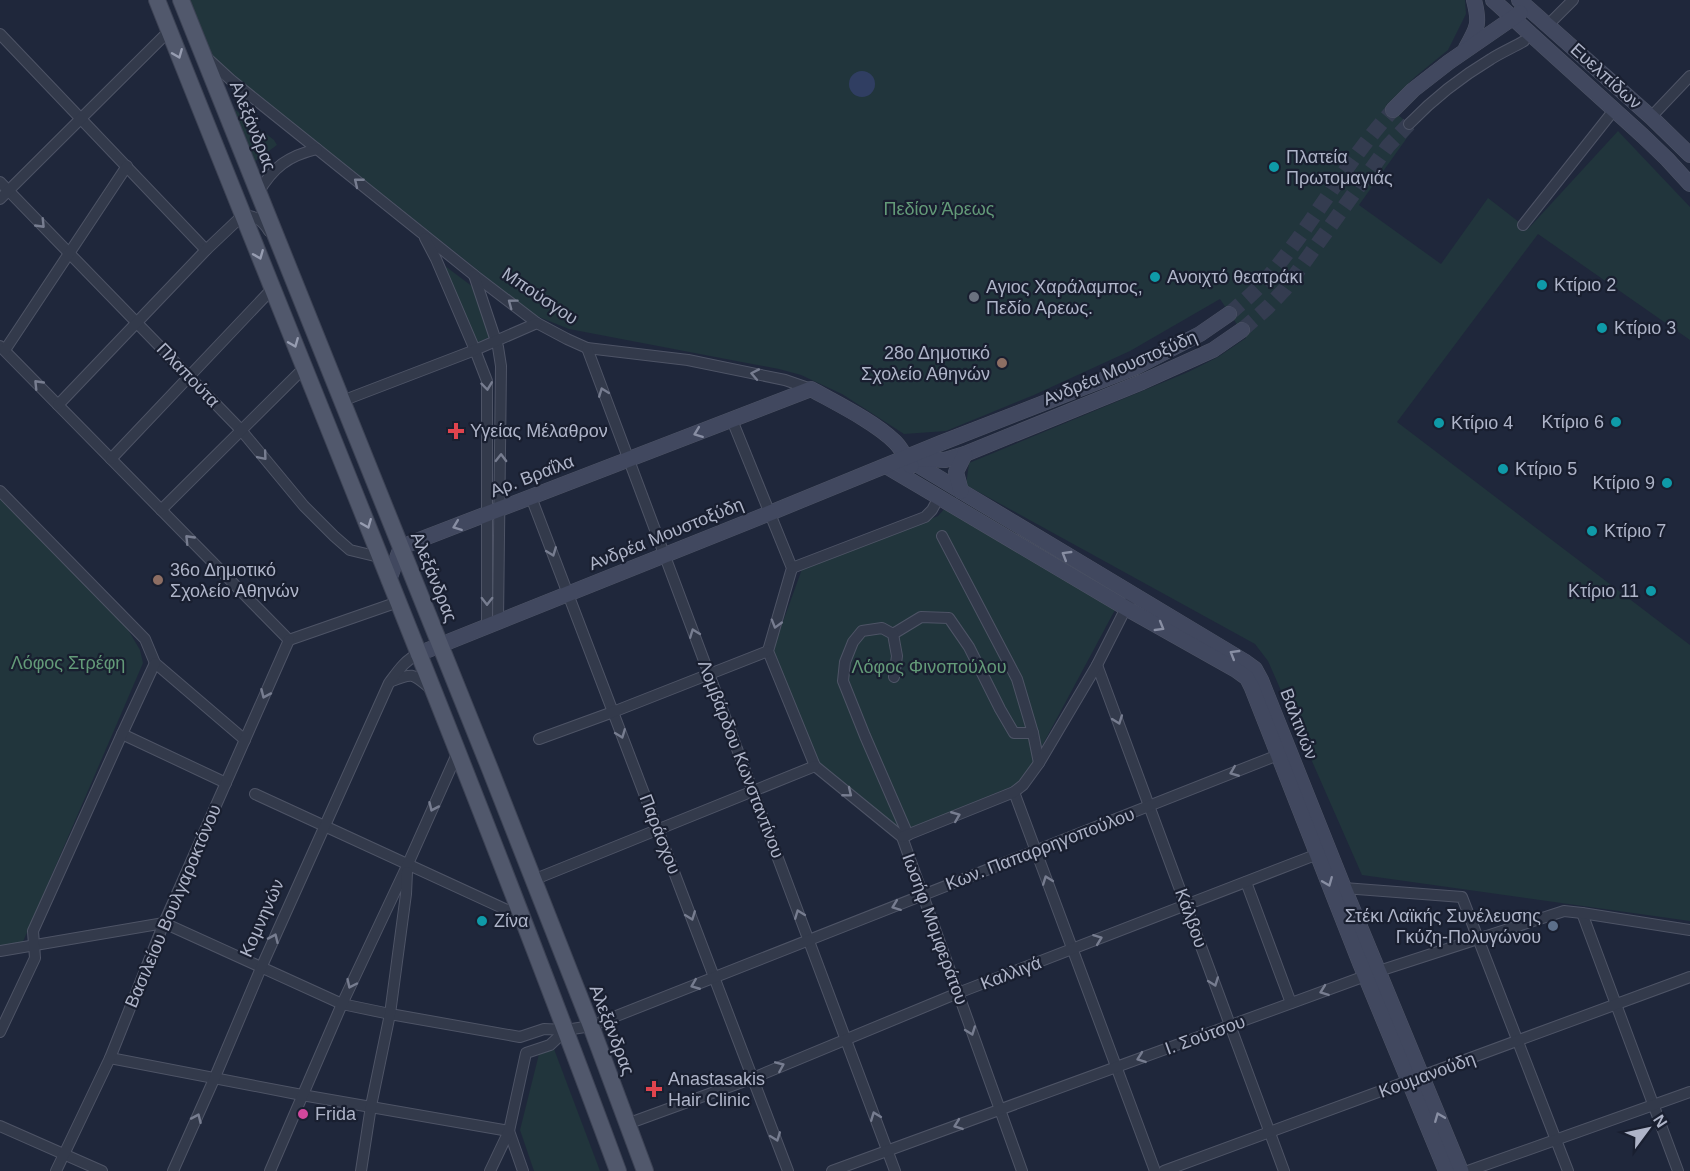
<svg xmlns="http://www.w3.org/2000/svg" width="1690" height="1171" font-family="Helvetica,sans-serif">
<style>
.green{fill:#21353c}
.water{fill:#303e62}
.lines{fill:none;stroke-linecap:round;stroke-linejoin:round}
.secondary-tunnel{stroke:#343c50;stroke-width:15;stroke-dasharray:15 8;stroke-linecap:butt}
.street-casing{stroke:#4e5466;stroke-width:12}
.secondary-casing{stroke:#4e5466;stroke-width:16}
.primary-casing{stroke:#3d4355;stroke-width:18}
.street{stroke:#333a4b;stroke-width:10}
.secondary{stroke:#41485f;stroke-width:15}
.primary{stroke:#51586c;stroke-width:16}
.oneway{stroke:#979db1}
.oneway2{stroke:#777d90}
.oneway3{stroke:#888ea3}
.culture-dot{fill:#0f9aa8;stroke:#191f30;stroke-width:2}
.worship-dot{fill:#6b7280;stroke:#191f30;stroke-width:2}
.education-dot{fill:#8d6e63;stroke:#191f30;stroke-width:2}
.health-dot{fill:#e0444e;stroke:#191f30;stroke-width:2}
.service-dot{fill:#5c6f8a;stroke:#191f30;stroke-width:2}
.hotel-dot{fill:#d1479c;stroke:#191f30;stroke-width:2}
.labels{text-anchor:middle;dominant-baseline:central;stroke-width:4.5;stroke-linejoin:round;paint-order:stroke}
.street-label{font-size:18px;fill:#aeb4c8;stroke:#191f30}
.poi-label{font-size:18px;fill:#aeb4c8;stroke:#191f30;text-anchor:start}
.park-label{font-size:18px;fill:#639a78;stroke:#191f30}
</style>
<rect width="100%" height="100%" fill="#1f273b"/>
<g class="green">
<polygon points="185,0 1465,0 1466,14 1448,50 1415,77 1386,105 1414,128 1359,205 1441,264 1488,198 1528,229 1618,131 1690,207 1690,340 1538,234 1397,422 1690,645 1690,921 1362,875 1268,661 1255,644 966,485 969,463 1188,372 1218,357 1246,338 1220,299 1130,351 1034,395 946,431 904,434 842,394 801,375 779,369 569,329 534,315 205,53"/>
<polygon points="229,105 274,140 277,145 250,165"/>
<polygon points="441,263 473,287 490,337 476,343"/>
<polygon points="0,498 127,628 140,650 143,663 22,944 0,948"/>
<polygon points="946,507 1116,608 1027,774 1013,786 901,832 819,764 772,652 802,569 938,516"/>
<polygon points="554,1049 600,1171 534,1171 520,1130 539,1054"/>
</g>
<circle class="water" cx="862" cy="84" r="13"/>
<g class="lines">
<g class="secondary-tunnel">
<path d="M1229 314C1243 302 1257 290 1269 276 1314 223 1346 161 1393 110"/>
<polyline points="1242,330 1267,308 1285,289 1388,146 1409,124"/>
</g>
<g class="street-casing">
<g id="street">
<polyline points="1547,26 1573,0"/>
<polyline points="0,34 206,250"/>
<polyline points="207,58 231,80 474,275 537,323 567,339 587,348 688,360 785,380 811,389"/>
<polyline points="1651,117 1690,76"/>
<path d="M1409 124C1433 99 1461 77 1491 59 1502 52 1514 47 1524 41"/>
<polyline points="0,182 241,430 304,506 334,536 350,550 379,557"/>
<path d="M258 193C273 167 288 156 317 149"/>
<polyline points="0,199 169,31"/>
<polyline points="1523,225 1614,110"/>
<polyline points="425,238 436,259 475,350 487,381 487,626"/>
<polyline points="474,275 498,347 501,366 498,621"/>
<polyline points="0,346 289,640"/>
<polyline points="587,348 895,1171"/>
<polyline points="5,350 127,166"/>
<polyline points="342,401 475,350 537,323"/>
<path d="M58 405 206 250 243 215C256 216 262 220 269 231"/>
<polyline points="732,420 792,568 768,651 815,766 902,837 1022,1171"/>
<polyline points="111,459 272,289"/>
<polyline points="0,491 145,639 155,663 245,740"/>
<polyline points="531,497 788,1171"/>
<polyline points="161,510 304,368"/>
<polyline points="942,536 1017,679 1033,733 1039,763"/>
<polyline points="792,568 925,517 932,510 939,497"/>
<polyline points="893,634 921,617 949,618 969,647 1000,709 1014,733 1033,733"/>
<polyline points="289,640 398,602"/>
<polyline points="1097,665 1284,1171"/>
<polyline points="894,677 897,656 893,634 882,628 862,631 853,642 845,662 843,681 865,736 908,835"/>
<path d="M392 681C414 672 413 674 431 689"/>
<polyline points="122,734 226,783"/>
<polyline points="539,739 613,712 768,651"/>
<polyline points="1014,792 1155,1171"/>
<polyline points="255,794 522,917"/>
<polyline points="902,837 1014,792 1023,785 1039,763 1097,665 1129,602"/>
<polyline points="533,880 815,766"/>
<polyline points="1246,882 1291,1003"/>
<polyline points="1344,888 1462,897 1568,1171"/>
<polyline points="1582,913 1678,1171"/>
<polyline points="164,923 342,1004 390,1014 520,1037 544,1029 566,1030 591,1026 1283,753"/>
<polyline points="0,951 164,923"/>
<polyline points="0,1032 35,958 33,931 122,734 155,663"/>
<polyline points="110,1058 302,1095 509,1131 523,1171"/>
<polyline points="627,1124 753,1078 958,993 1323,852"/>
<polyline points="0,1126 102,1171"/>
<polyline points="56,1171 110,1058 164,923 289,640"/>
<path d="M173 1171 215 1077 261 968 389 683C398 671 405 660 418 654"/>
<polyline points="270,1171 342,1004 407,866 457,754"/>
<polyline points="361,1171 371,1106 390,1014 406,894 407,872"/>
<polyline points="490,1171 509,1131 526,1053 550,1045 566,1030"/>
<polyline points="832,1171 1379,971 1564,911 1582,913 1690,930"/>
<polyline points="1164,1171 1690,977"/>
<polyline points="1468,1171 1690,1092"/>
</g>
</g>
<g class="secondary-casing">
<g id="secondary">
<polyline points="1493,0 1643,136 1667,159 1690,184"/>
<polyline points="1519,0 1651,117 1690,155"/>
<path d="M1466 48C1478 27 1480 23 1474 0"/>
<polyline points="1393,110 1413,90 1449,62 1520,13"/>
<polyline points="906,458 1244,661 1255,669 1261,680 1344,888 1461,1171"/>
<polyline points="909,458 945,460 965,454 1142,382 1213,350 1242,330"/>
<polyline points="886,466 1126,608 1236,670 1247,678 1252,688 1360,963 1446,1171"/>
<polyline points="961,491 956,472 965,454"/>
<path d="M389 580 401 547 811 389C836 403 875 422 895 442 902 449 906 458 911 466"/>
<polyline points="418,654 770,513 941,443 1136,367 1200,334 1229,314"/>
</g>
</g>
<g class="primary-casing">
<g id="primary">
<path d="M157 0C312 390 473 778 618 1171"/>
<polyline points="181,0 488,764 591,1026 645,1171"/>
</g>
</g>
<use href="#street" class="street"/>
<use href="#secondary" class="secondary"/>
<use href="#primary" class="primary"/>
</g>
<defs><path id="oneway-chevron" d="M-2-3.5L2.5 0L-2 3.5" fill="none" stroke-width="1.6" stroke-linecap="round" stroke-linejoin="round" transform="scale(1.5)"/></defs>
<g class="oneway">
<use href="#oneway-chevron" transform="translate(178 54) rotate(68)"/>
<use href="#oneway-chevron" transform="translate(259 255) rotate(68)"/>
<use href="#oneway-chevron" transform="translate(294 343) rotate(68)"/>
<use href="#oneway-chevron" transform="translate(367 524) rotate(68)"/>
</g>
<g class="oneway2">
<use href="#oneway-chevron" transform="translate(358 182) rotate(-141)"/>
<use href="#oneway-chevron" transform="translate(41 224) rotate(46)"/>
<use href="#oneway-chevron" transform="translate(512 303) rotate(-143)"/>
<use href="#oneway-chevron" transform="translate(755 374) rotate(-169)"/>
<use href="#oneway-chevron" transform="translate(38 384) rotate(-134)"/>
<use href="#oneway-chevron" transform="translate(487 386) rotate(83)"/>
<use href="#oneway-chevron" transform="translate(603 392) rotate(-111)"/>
<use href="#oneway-chevron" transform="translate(263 456) rotate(50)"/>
<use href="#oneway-chevron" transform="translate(501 458) rotate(-89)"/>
<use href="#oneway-chevron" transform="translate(189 539) rotate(-134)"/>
<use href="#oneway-chevron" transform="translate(552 552) rotate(69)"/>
<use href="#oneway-chevron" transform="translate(487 601) rotate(90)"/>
<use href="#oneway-chevron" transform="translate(776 624) rotate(106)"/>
<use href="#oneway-chevron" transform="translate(694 633) rotate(-111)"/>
<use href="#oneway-chevron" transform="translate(265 694) rotate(114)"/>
<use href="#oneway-chevron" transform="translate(1118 720) rotate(70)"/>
<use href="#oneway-chevron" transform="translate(621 734) rotate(69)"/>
<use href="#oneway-chevron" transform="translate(1234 772) rotate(158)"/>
<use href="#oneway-chevron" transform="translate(848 793) rotate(39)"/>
<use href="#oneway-chevron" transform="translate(433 807) rotate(114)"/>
<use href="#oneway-chevron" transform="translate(956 816) rotate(-22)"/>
<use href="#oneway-chevron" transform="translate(1047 880) rotate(-110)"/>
<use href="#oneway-chevron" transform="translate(896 906) rotate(159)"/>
<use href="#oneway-chevron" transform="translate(799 914) rotate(-111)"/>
<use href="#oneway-chevron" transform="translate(691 916) rotate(69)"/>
<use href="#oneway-chevron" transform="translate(274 938) rotate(-66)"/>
<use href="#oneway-chevron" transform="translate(1098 939) rotate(-21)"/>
<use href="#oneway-chevron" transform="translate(1214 982) rotate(70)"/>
<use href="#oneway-chevron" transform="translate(351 984) rotate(115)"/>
<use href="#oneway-chevron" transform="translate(695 985) rotate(158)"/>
<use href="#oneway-chevron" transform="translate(1324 991) rotate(160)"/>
<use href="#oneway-chevron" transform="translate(971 1031) rotate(70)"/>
<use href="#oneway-chevron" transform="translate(1141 1058) rotate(160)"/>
<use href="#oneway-chevron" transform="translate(780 1066) rotate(-23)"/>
<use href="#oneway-chevron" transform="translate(875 1116) rotate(-111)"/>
<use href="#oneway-chevron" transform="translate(197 1118) rotate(-66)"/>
<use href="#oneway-chevron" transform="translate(958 1125) rotate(160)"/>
<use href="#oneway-chevron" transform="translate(776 1137) rotate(69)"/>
</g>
<g class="oneway3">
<use href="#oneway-chevron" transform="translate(698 433) rotate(159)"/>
<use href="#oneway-chevron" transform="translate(457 526) rotate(159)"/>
<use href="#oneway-chevron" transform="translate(1066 555) rotate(-149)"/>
<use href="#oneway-chevron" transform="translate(1160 627) rotate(30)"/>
<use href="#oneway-chevron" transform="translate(1234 654) rotate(-149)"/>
<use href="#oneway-chevron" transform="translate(1328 882) rotate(68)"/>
<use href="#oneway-chevron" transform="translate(1439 1117) rotate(-112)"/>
</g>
<g class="culture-dot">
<circle cx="1274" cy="167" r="6"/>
<circle cx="1155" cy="277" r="6"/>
<circle cx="1542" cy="285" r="6"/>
<circle cx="1602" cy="328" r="6"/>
<circle cx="1616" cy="422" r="6"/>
<circle cx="1439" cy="423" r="6"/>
<circle cx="1503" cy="469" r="6"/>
<circle cx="1667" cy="483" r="6"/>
<circle cx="1592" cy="531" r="6"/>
<circle cx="1651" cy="591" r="6"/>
<circle cx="482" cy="921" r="6"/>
</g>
<circle class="worship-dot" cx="974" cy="297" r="6"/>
<g class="education-dot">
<circle cx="1002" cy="363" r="6"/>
<circle cx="158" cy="580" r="6"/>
</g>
<g class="health-dot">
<path d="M453 422h6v6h6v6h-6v6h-6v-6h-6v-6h6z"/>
<path d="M651 1080h6v6h6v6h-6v6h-6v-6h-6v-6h6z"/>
</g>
<circle class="service-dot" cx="1553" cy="926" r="6"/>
<circle class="hotel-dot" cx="303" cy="1114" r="6"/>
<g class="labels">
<g class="street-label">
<text transform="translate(1606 76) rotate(42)">Ευελπίδων</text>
<text transform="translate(253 126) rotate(68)">Αλεξάνδρας</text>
<text transform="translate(540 296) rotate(34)">Μπούσγου</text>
<text transform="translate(1120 368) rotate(-23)">Ανδρέα Μουστοξύδη</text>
<text transform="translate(188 375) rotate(46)">Πλαπούτα</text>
<text transform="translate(532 476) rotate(-21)">Αρ. Βραΐλα</text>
<text transform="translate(666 534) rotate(-22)">Ανδρέα Μουστοξύδη</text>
<text transform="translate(434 577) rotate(68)">Αλεξάνδρας</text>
<text transform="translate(1299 724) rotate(69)">Βαλτινών</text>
<text transform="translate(741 759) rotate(69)">Λομβάρδου Κωνσταντίνου</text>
<text transform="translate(660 834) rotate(69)">Παράσχου</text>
<text transform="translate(1040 849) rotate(-21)">Κων. Παπαρρηγοπούλου</text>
<text transform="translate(173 906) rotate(-67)">Βασιλείου Βουλγαροκτόνου</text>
<text transform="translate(262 918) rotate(-66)">Κομνηνών</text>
<text transform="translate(1191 918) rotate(70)">Κάλβου</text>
<text transform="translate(935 929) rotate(70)">Ιωσήφ Μομφεράτου</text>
<text transform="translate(1011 973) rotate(-21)">Καλλιγά</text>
<text transform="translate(612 1030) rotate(69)">Αλεξάνδρας</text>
<text transform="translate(1205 1035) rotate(-20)">Ι. Σούτσου</text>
<text transform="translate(1427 1075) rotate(-20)">Κουμανούδη</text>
</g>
<g class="poi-label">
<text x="1286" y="157">Πλατεία<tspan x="1286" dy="21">Πρωτομαγιάς</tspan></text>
<text x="1167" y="277">Ανοιχτό θεατράκι</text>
<text x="1554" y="285">Κτίριο 2</text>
<text x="986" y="287">Αγιος Χαράλαμπος,<tspan x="986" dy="21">Πεδίο Αρεως.</tspan></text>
<text x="1614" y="328">Κτίριο 3</text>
<text x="990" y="353" text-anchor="end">28ο Δημοτικό<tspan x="990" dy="21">Σχολείο Αθηνών</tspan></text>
<text x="1604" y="422" text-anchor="end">Κτίριο 6</text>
<text x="1451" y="423">Κτίριο 4</text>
<text x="470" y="431">Υγείας Μέλαθρον</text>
<text x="1515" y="469">Κτίριο 5</text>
<text x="1655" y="483" text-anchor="end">Κτίριο 9</text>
<text x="1604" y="531">Κτίριο 7</text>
<text x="170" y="570">36ο Δημοτικό<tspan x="170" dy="21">Σχολείο Αθηνών</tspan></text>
<text x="1639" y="591" text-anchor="end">Κτίριο 11</text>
<text x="1541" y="916" text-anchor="end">Στέκι Λαϊκής Συνέλευσης<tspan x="1541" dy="21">Γκύζη-Πολυγώνου</tspan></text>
<text x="494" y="921">Ζίνα</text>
<text x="668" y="1079">Anastasakis<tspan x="668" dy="21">Hair Clinic</tspan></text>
<text x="315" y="1114">Frida</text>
</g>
<g class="park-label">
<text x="939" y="209">Πεδίον Άρεως</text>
<text x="68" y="663">Λόφος Στρέφη</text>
<text x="929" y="667">Λόφος Φινοπούλου</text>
</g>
</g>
<g transform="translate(1648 1129) rotate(57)" stroke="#191f30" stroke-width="4.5" paint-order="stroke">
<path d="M0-4.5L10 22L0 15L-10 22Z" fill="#aeb4c8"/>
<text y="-9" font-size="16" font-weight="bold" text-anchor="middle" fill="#aeb4c8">N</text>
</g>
</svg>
